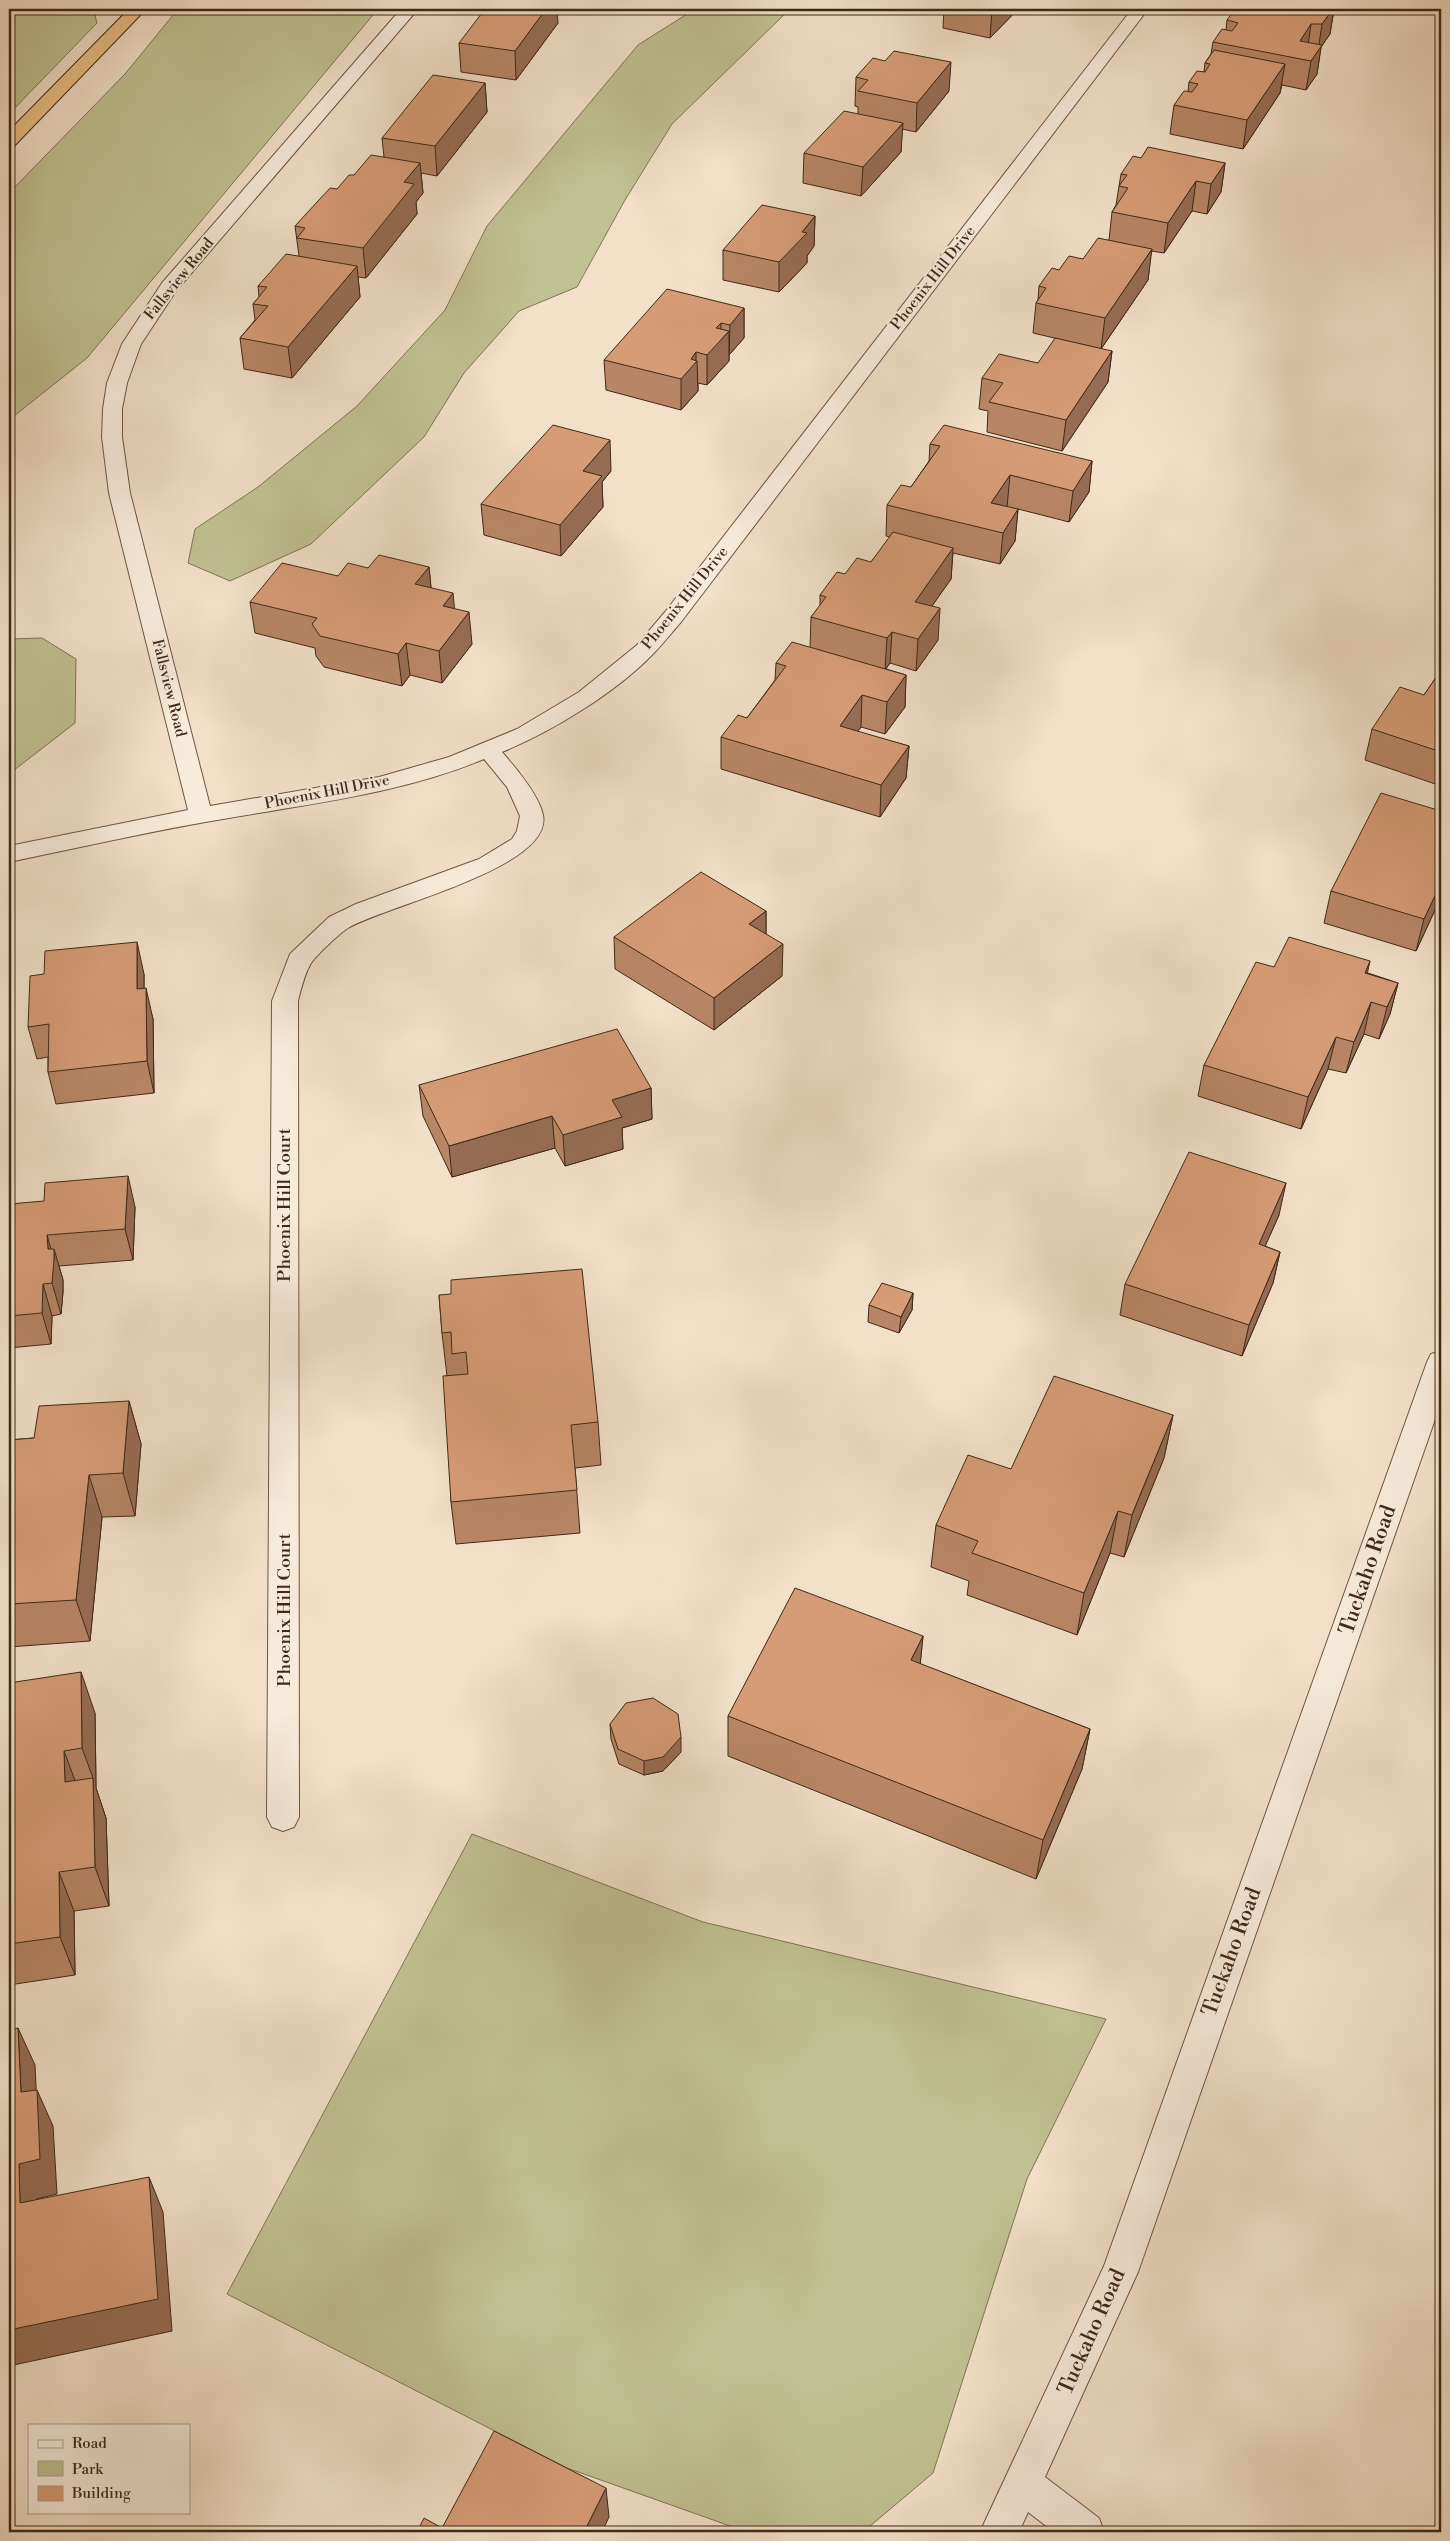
<svg xmlns="http://www.w3.org/2000/svg" width="1450" height="2541" font-family="'Libre Bodoni',serif">
<style>
.green{fill:#c0c192;stroke:#807554}
.lines{fill:none;stroke-linecap:round;stroke-linejoin:round}
.street-casing{stroke:#6c5743;stroke-width:2}
.highway-casing{stroke:#3f2917;stroke-width:2}
.street{fill:#f7ecdb;fill-rule:evenodd}
.highway{fill:#e9c084;fill-rule:evenodd}
.wall{fill:#b88666;stroke:#3f2917}
.shaded-wall{fill:#966d53;stroke:#3f2917}
.building{fill:#d69c77;stroke:#3f2917}
.labels{text-anchor:middle;dominant-baseline:central;stroke-width:4;stroke-linejoin:round;paint-order:stroke}
.far-street-label{font-size:15px;fill:#3f2917;stroke:#f7ecdb}
.street-label{font-size:18px;fill:#3f2917;stroke:#f7ecdb}
.near-street-label{font-size:21px;fill:#3f2917;stroke:#f7ecdb}
</style>
<rect width="100%" height="100%" fill="#f2e1c8"/>
<filter id="stains"><feTurbulence type="fractalNoise" baseFrequency=".004" numOctaves="4"/><feColorMatrix values="0 0 0 0 .2 0 0 0 0 .09 0 0 0 0 .02 0 0 0 .5 -.17"/></filter>
<radialGradient id="worn" r=".72"><stop offset=".6" stop-color="#630" stop-opacity="0"/><stop offset="1" stop-color="#630" stop-opacity=".3"/></radialGradient>
<g class="green">
<polygon points="9,9 102,9 95,16 97,23 9,114"/>
<polygon points="178,9 378,9 87,358 9,420 9,193 125,74"/>
<polygon points="695,9 790,9 672,124 625,200 577,287 519,311 464,373 424,437 311,544 230,581 188,563 195,529 258,487 357,406 445,310 487,226 638,45"/>
<polygon points="42,638 76,659 75,723 9,774 9,639"/>
<polygon points="472,1834 703,1922 1106,2019 1027,2179 933,2473 863,2532 747,2532 567,2468 227,2294"/>
</g>
<g class="lines">
<g class="street-casing">
<g id="street">
<path d="M401 9H418L176 291 141 344 127 383 122 409V437L130 493 210 806 379 777 449 757 517 729 579 692 637 645 665 612 1132 9H1148L681 622C672 632 663 644 653 654 615 693 553 731 502 752 516 768 539 795 543 815 554 868 384 906 348 928 340 933 314 957 310 965 304 976 301 989 298 1001L299 1817 294 1827 283 1831 272 1827 267 1817 272 1001 290 954 329 917 356 904 479 859 512 839 517 831 520 816 507 787 484 759C403 793 315 803 229 818 155 830 82 847 9 862V846L188 810 109 493 102 437 103 409 107 383 122 344 162 283Z"/>
<polygon points="1441,1351 1441,1402 1138,2272 1045,2477 1099,2518 1104,2532 1054,2532 1028,2512 1019,2532 980,2532 1104,2266 1427,1362 1431,1354"/>
</g>
</g>
<g class="highway-casing">
<polygon id="highway" points="129,9 146,9 15,145 9,146 9,131"/>
</g>
<use href="#street" class="street"/>
<use href="#highway" class="highway"/>
</g>
<g class="wall">
<polygon points="944,9 1018,9 990,38 943,28"/>
<polygon points="1244,9 1334,9 1330,34 1321,47 1317,74 1306,90 1282,85 1280,93 1243,149 1170,134 1174,105 1188,91 1189,82 1204,72 1205,63 1211,54 1213,42 1226,30 1227,20 1243,11"/>
<polygon points="558,23 516,80 461,72 459,43"/>
<polygon points="856,77 949,91 916,132 902,129 901,152 861,196 803,183 804,153 858,113 858,107 855,106"/>
<polygon points="485,83 487,112 437,176 421,173 423,193 416,202 417,214 366,278 358,277 360,297 292,378 244,369 240,338 255,320 253,304 259,297 258,286 299,256 295,226 337,189 354,175 384,157 382,138"/>
<polygon points="1141,158 1225,163 1221,192 1207,214 1192,211 1164,253 1151,251 1148,280 1101,349 1033,333 1036,303 1038,300 1039,286 1059,270 1083,259 1109,240 1112,212 1116,205 1121,174"/>
<polygon points="815,216 814,246 807,256 807,263 779,292 723,280 723,250"/>
<polygon points="744,308 744,338 729,355 729,361 707,385 698,383 698,391 681,410 606,390 604,360"/>
<polygon points="1112,351 1108,382 1062,451 987,432 988,411 979,409 982,378 1038,363"/>
<polygon points="930,444 1092,461 1089,492 1069,522 1018,509 1015,541 1000,564 953,553 951,579 932,606 938,640 916,671 890,663 886,669 906,675 905,707 885,734 861,727 857,732 909,746 906,778 880,817 721,769 721,737 747,718 775,680 776,663 810,648 811,617 820,606 820,595 845,574 871,562 890,537 886,536 887,505 911,487 929,461"/>
<polygon points="611,471 602,482 603,507 561,556 484,535 481,504"/>
<polygon points="429,567 431,588 454,609 472,644 442,683 410,675 402,686 324,667 316,656 315,648 255,633 250,602 368,568"/>
<polygon points="1441,670 1441,786 1365,760 1372,729 1424,695"/>
<polygon points="1331,891 1441,897 1416,951 1324,923"/>
<polygon points="766,911 766,934 782,976 714,1030 615,969 614,937"/>
<polygon points="1274,967 1368,973 1398,983 1390,1014 1379,1039 1364,1034 1346,1073 1328,1069 1301,1129 1198,1096 1204,1065"/>
<polygon points="144,974 144,988 153,1019 154,1093 56,1104 48,1072 48,1057 37,1059 28,1027"/>
<polygon points="419,1085 651,1088 652,1119 622,1128 623,1149 565,1166 555,1148 452,1177 423,1116"/>
<polygon points="9,1204 135,1207 133,1260 59,1266 63,1280 63,1292 61,1314 52,1316 51,1344 9,1348"/>
<polygon points="1279,1215 1265,1246 1280,1252 1273,1283 1242,1356 1120,1315 1125,1284"/>
<polygon points="913,1293 912,1310 899,1333 868,1322 869,1305"/>
<polygon points="439,1295 598,1422 601,1465 575,1468 580,1533 456,1544 451,1502 447,1376 442,1333"/>
<polygon points="129,1401 141,1444 135,1516 102,1517 90,1641 9,1647 9,1440 34,1438"/>
<polygon points="1173,1415 1164,1458 1125,1554 1124,1557 1110,1553 1077,1635 967,1595 969,1581 931,1567 936,1525 1011,1469"/>
<polygon points="923,1636 920,1664 1090,1729 1082,1769 1036,1879 728,1756 728,1716"/>
<polygon points="9,1683 95,1713 96,1788 106,1818 109,1906 74,1911 75,1975 9,1985"/>
<polygon points="610,1724 681,1752 663,1771 644,1775 619,1764 611,1739"/>
</g>
<g class="shaded-wall">
<polygon points="546,9 557,9 558,23 516,80 515,51"/>
<polygon points="992,9 1018,9 990,38"/>
<polygon points="1333,9 1334,9 1330,34 1321,47 1317,74 1306,90 1311,61 1318,51 1322,24"/>
<polygon points="1311,24 1307,52 1300,41"/>
<polygon points="951,62 949,91 916,132 917,103"/>
<polygon points="1285,64 1280,93 1243,149 1247,120"/>
<polygon points="485,83 487,112 437,176 435,146"/>
<polygon points="903,123 901,152 861,196 863,167"/>
<polygon points="420,163 423,193 416,202 417,214 366,278 363,248 404,182"/>
<polygon points="1225,163 1221,192 1207,214 1211,184"/>
<polygon points="1196,181 1192,211 1164,253 1168,223"/>
<polygon points="815,216 814,246 807,256 807,263 779,292 779,262"/>
<polygon points="1152,249 1148,280 1101,349 1105,318"/>
<polygon points="357,266 360,297 292,378 288,347"/>
<polygon points="744,308 744,338 729,355 730,325"/>
<polygon points="721,323 721,340 729,331 729,361 707,385 707,355 716,328"/>
<polygon points="1112,351 1108,382 1062,451 1066,420"/>
<polygon points="696,352 696,362 697,361 698,391 681,410 681,379 691,359"/>
<polygon points="610,440 611,471 602,482 603,507 561,556 560,525 583,471"/>
<polygon points="1092,461 1089,492 1069,522 1073,491"/>
<polygon points="1010,475 1007,507 991,503"/>
<polygon points="1018,509 1015,541 1000,564 1003,533"/>
<polygon points="953,548 951,579 913,633 915,602"/>
<polygon points="429,567 432,598 415,584"/>
<polygon points="9,579 12,597 9,598"/>
<polygon points="453,593 456,624 443,606"/>
<polygon points="940,608 938,640 916,671 918,639"/>
<polygon points="469,612 472,644 442,683 439,651"/>
<polygon points="892,632 890,663 885,670 887,638"/>
<polygon points="406,643 410,675 402,686 398,654"/>
<polygon points="906,675 905,707 885,734 887,702"/>
<polygon points="862,695 861,727 838,758 840,726"/>
<polygon points="909,746 906,778 880,817 881,785"/>
<polygon points="1441,883 1441,897 1416,951 1424,919"/>
<polygon points="766,911 766,943 749,924"/>
<polygon points="137,942 144,974 144,1020 137,989"/>
<polygon points="783,944 782,976 714,1030 714,998"/>
<polygon points="1370,961 1363,993 1365,973"/>
<polygon points="1398,983 1390,1014 1379,1039 1387,1007"/>
<polygon points="146,988 153,1019 154,1093 147,1061"/>
<polygon points="1371,1002 1364,1034 1346,1073 1354,1042"/>
<polygon points="1336,1037 1328,1069 1301,1129 1308,1097"/>
<polygon points="651,1088 652,1119 622,1128 623,1149 565,1166 563,1135 612,1100"/>
<polygon points="552,1116 555,1148 452,1177 449,1146"/>
<polygon points="128,1176 135,1207 133,1260 125,1229"/>
<polygon points="1286,1183 1279,1215 1252,1276 1259,1244"/>
<polygon points="47,1235 54,1260 54,1249 63,1280 63,1292 61,1314 52,1283 48,1249"/>
<polygon points="1280,1252 1273,1283 1242,1356 1249,1325"/>
<polygon points="43,1284 52,1316 51,1344 42,1313"/>
<polygon points="913,1293 912,1310 899,1333 901,1317"/>
<polygon points="129,1401 141,1444 135,1516 123,1473"/>
<polygon points="1173,1415 1164,1458 1124,1557 1132,1515"/>
<polygon points="89,1475 102,1517 90,1641 76,1600"/>
<polygon points="1118,1511 1110,1553 1077,1635 1084,1593"/>
<polygon points="923,1636 919,1677 911,1660"/>
<polygon points="81,1672 95,1713 96,1788 106,1818 109,1906 95,1867 93,1778 82,1748"/>
<polygon points="1090,1729 1082,1769 1036,1879 1043,1840"/>
<polygon points="681,1737 681,1752 663,1771 644,1775 644,1761"/>
<polygon points="64,1751 79,1791 65,1782"/>
<polygon points="59,1872 74,1911 75,1975 60,1937"/>
<polygon points="18,2028 35,2065 38,2128 21,2092"/>
<polygon points="37,2090 53,2126 57,2194 36,2199 37,2237 20,2203 19,2164"/>
<polygon points="149,2177 163,2212 172,2331 9,2366 9,2330"/>
<polygon points="606,2488 609,2517 602,2532 584,2532"/>
</g>
<g class="building">
<polygon points="485,9 546,9 515,51 459,43"/>
<polygon points="1235,9 1247,11 1249,9 1333,9 1322,24 1311,24 1300,41 1322,45 1311,61 1213,42 1222,29 1232,31 1238,23 1227,20"/>
<polygon points="1214,50 1285,64 1247,120 1174,105 1184,91 1192,92 1198,84 1189,82 1197,71 1205,72 1210,64 1205,63"/>
<polygon points="894,51 951,62 917,103 858,91 868,80 856,77 873,58 885,61"/>
<polygon points="433,75 485,83 435,146 382,138"/>
<polygon points="844,111 903,123 863,167 804,153"/>
<polygon points="1148,147 1225,163 1211,184 1196,181 1168,223 1112,212 1128,188 1119,186 1127,175 1121,174 1133,156 1141,158"/>
<polygon points="371,155 420,163 404,182 414,184 363,248 297,238 305,228 295,226 330,188 337,189 349,175 354,175"/>
<polygon points="762,205 815,216 802,232 807,233 779,262 723,250"/>
<polygon points="1098,238 1152,249 1105,318 1036,303 1046,288 1039,286 1052,268 1059,270 1069,256 1083,259"/>
<polygon points="286,254 357,266 288,347 240,338 268,306 253,304 267,287 258,286"/>
<polygon points="667,289 744,308 730,325 721,323 716,328 729,331 707,355 696,352 691,359 697,361 681,379 604,360"/>
<polygon points="1055,338 1112,351 1066,420 989,402 1003,383 982,378 999,354 1038,363"/>
<polygon points="553,425 610,440 583,471 602,476 560,525 481,504"/>
<polygon points="944,425 1092,461 1073,491 1010,475 991,503 1018,509 1003,533 887,505 901,485 911,487 940,446 930,444"/>
<polygon points="893,532 953,548 915,602 940,608 918,639 892,632 887,638 811,617 826,597 820,595 837,572 845,574 857,558 871,562"/>
<polygon points="379,555 429,567 415,584 453,593 443,606 469,612 439,651 406,643 398,654 320,636 312,624 317,618 250,602 282,563 338,576 348,563 368,568"/>
<polygon points="792,642 906,675 887,702 862,695 840,726 909,746 881,785 721,737 738,715 747,718 786,666 776,663"/>
<polygon points="1441,670 1441,752 1372,729 1400,687 1424,695"/>
<polygon points="1381,793 1441,811 1441,883 1424,919 1331,891"/>
<polygon points="701,872 766,911 749,924 783,944 714,998 614,937"/>
<polygon points="1289,937 1370,961 1365,973 1398,983 1387,1007 1371,1002 1354,1042 1336,1037 1308,1097 1204,1065 1256,962 1274,967"/>
<polygon points="137,942 137,989 146,988 147,1061 48,1072 49,1024 28,1027 30,976 44,974 45,951"/>
<polygon points="617,1029 651,1088 612,1100 622,1117 563,1135 552,1116 449,1146 419,1085"/>
<polygon points="1189,1152 1286,1183 1259,1244 1280,1252 1249,1325 1125,1284"/>
<polygon points="128,1176 125,1229 47,1235 48,1249 54,1249 54,1260 52,1283 43,1284 42,1313 9,1316 9,1204 44,1201 45,1183"/>
<polygon points="582,1269 598,1422 571,1425 577,1490 451,1502 443,1376 468,1374 466,1352 452,1354 451,1332 442,1333 439,1295 451,1294 451,1280"/>
<polygon points="882,1283 913,1293 901,1317 869,1305"/>
<polygon points="1054,1376 1173,1415 1133,1512 1132,1515 1118,1511 1084,1593 972,1553 978,1541 936,1525 968,1455 1011,1469"/>
<polygon points="129,1401 123,1473 89,1475 76,1600 9,1604 9,1440 34,1438 39,1406"/>
<polygon points="795,1588 923,1636 911,1660 1090,1729 1043,1840 728,1716"/>
<polygon points="81,1672 82,1748 64,1751 65,1782 93,1778 95,1867 59,1872 60,1937 9,1944 9,1683"/>
<polygon points="653,1698 678,1714 681,1737 663,1757 644,1761 618,1749 610,1724 626,1703"/>
<polygon points="18,2028 21,2092 37,2090 40,2159 19,2164 20,2203 149,2177 158,2299 9,2330 9,2030"/>
<polygon points="494,2431 606,2488 584,2532 417,2532 424,2518 442,2528"/>
</g>
<g class="labels">
<g class="far-street-label">
<text transform="translate(933 278) rotate(-52)">Phoenix Hill Drive</text>
<text transform="translate(179 279) rotate(-51)">Fallsview Road</text>
<text transform="translate(685 598) rotate(-51)">Phoenix Hill Drive</text>
<text transform="translate(169 688) rotate(76)">Fallsview Road</text>
<text transform="translate(327 792) rotate(-11)">Phoenix Hill Drive</text>
</g>
<g class="street-label">
<text transform="translate(284 1205) rotate(-90)">Phoenix Hill Court</text>
<text transform="translate(284 1610) rotate(-90)">Phoenix Hill Court</text>
</g>
<g class="near-street-label">
<text transform="translate(1368 1570) rotate(-71)">Tuckaho Road</text>
<text transform="translate(1232 1952) rotate(-70)">Tuckaho Road</text>
<text transform="translate(1092 2332) rotate(-66)">Tuckaho Road</text>
</g>
</g>
<rect width="1450" height="2541" fill="none" stroke="#f2e1c8" stroke-width="30"/>
<rect x="10" y="10" width="1430" height="2521" fill="none" stroke="#3f2917" stroke-width="2.5"/>
<rect x="15" y="15" width="1420" height="2511" fill="none" stroke="#3f2917"/>
<rect x="28" y="2424" width="162" height="90" fill="#f7ecdb" stroke="#ad9e8d"/>
<rect x="38" y="2440" width="25" height="8" fill="#f7ecdb" stroke="#ad9e8d"/>
<text x="72" y="2448" font-size="15" fill="#3f2917">Road</text>
<rect x="38" y="2461" width="25" height="15" fill="#c0c192" stroke="#ad9e8d"/>
<text x="72" y="2474" font-size="15" fill="#3f2917">Park</text>
<rect x="38" y="2486" width="25" height="15" fill="#d69c77" stroke="#ad9e8d"/>
<text x="72" y="2498" font-size="15" fill="#3f2917">Building</text>
<rect width="100%" height="100%" filter="url(#stains)"/>
<rect width="100%" height="100%" fill="url(#worn)"/>
</svg>
